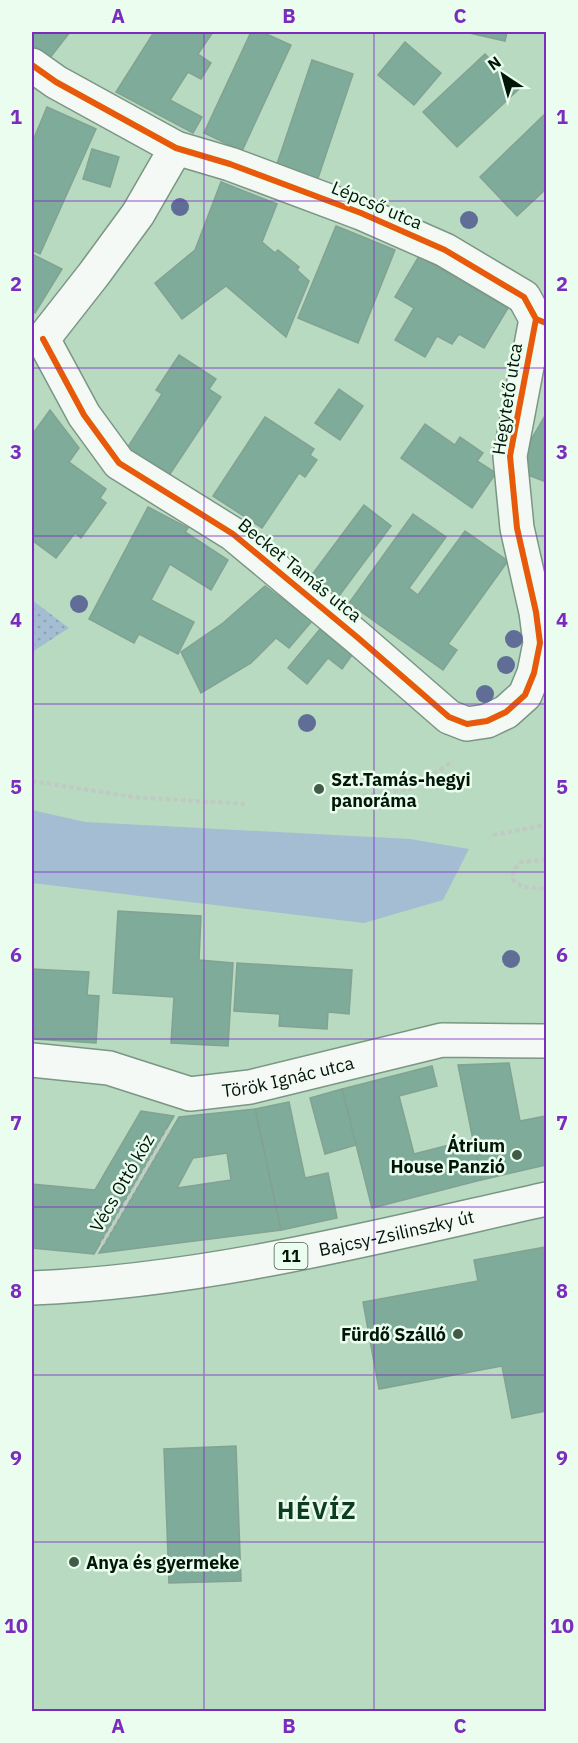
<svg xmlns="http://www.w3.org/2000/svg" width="578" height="1743" font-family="'IBM Plex Sans',sans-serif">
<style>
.grass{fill:#a4bdd2}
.park{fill:url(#park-dots)}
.building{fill:#7fab9a;stroke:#82a292;stroke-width:1.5;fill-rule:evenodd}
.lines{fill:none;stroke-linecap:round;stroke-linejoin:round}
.minor-casing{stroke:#7b9683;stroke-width:36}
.major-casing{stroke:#7b9683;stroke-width:36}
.path{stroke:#c0c9c2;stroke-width:4;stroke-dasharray:4.5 3;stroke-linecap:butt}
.minor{stroke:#f4f9f6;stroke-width:33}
.major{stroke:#f4f9f6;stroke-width:33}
.cycleway-casing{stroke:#ebfdef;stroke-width:10}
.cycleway{stroke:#e8590c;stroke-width:6}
.tree{fill:#606d97}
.grid{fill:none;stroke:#7b2cbf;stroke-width:1.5;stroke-opacity:0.55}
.poi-dot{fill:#405b48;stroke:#ebfdef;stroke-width:2}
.labels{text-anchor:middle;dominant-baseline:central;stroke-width:5;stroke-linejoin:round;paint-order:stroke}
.shield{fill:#ebfdef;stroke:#465b4d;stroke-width:1.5}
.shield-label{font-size:16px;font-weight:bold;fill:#001607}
.street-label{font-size:18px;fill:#001607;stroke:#ebfdef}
.poi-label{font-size:18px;font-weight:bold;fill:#001607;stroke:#ebfdef;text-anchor:start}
.district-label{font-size:24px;font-weight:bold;letter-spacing:1.5px;fill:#0d3d20;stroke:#ebfdef}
.neatline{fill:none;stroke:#7b2cbf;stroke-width:2}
.grid-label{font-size:20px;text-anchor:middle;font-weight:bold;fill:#7b2cbf}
</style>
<defs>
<pattern id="park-dots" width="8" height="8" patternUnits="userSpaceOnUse" patternTransform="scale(1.5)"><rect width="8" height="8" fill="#a4bdd2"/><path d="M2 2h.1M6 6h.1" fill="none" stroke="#8ba2b3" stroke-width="1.8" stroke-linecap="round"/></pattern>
</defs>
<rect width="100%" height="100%" fill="#b7dac0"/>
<polygon class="grass" points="32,810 85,822 410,839 469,849 443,900 364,923 32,883"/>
<polygon class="park" points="32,600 69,628 35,650 32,661"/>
<g class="building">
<polygon points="32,32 70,32 46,63 32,51"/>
<polygon points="154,32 213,32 198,54 211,63 201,79 188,72 170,100 202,117 193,133 116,92"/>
<polygon points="251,32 262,32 291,45 242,151 204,133"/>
<polygon points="465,32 507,32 505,41"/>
<polygon points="405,42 441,73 414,105 378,75"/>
<polygon points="485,54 519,89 457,147 423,112"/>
<polygon points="312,60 353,74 317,181 276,167"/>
<polygon points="47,107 96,129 40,254 32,250 32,143"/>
<polygon points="546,113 546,189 517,216 480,177"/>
<polygon points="92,149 119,157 110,187 83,179"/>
<polygon points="221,182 277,204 262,242 275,253 278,250 299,267 297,270 309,281 286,337 226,286 182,319 155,283 195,250"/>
<polygon points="336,226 395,250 358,343 298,318"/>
<polygon points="32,254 62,269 35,313 32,311"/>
<polygon points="419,256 508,308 484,348 459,334 452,344 437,336 425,357 395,340 414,308 395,297"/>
<polygon points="179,355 216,379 209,389 221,397 168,477 126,450 162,394 156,390"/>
<polygon points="339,389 363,406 340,440 315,423"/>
<polygon points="50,410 79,448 69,462 106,489 100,498 106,503 81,538 75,533 56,558 32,540 32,512 34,508 32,504 32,435"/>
<polygon points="546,414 546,482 520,472 521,457"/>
<polygon points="265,417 314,449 310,455 317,460 305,477 299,473 262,528 213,496"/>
<polygon points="425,424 455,445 460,437 483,453 477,461 496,473 472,508 401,458"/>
<polygon points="364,505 391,526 339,596 311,576"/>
<polygon points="148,507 188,528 185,532 228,560 211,590 170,564 151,600 194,622 178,654 139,634 134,643 89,619"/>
<polygon points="413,514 446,537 409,588 418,595 465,531 508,561 448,644 457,650 443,670 349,603"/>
<polygon points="265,586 312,621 289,648 276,638 251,663 201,693 181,652 223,623"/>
<polygon points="320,629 352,655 342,669 328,658 307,684 288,668"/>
<polygon points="118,911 201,916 199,960 233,963 228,1046 171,1043 174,997 113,993"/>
<polygon points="237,963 352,970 349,1014 328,1012 327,1029 279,1026 280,1014 234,1011"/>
<polygon points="32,969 89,972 87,995 99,996 96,1043 34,1039 35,1028 32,1028"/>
<polygon points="509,1063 520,1121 546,1116 546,1165 481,1180 458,1065"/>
<polygon points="432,1066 437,1086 399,1096 414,1154 473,1139 481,1180 372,1208 342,1089"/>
<polygon points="342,1089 356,1145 325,1154 310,1098"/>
<polygon points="289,1102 305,1178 328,1173 337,1218 281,1230 255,1109"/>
<path d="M255 1109 281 1230 99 1253 179 1117ZM227 1153 231 1180 177 1188 193 1158Z"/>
<polygon points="141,1111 174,1116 94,1254 32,1248 32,1184 95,1190"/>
<polygon points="546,1247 546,1411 512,1418 502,1366 379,1389 363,1302 478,1281 474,1260"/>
<polygon points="236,1446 241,1581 169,1583 164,1449"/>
</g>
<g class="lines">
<g class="minor-casing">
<g id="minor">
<polyline points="32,65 56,82 176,148 230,164 361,213 445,250 524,297 536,319 546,323"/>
<polyline points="43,339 84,415 119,463 233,534 357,637 449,717 467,724 487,721 506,712 525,695 534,673 540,643 536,612 517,528 510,456 536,319"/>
<polyline points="43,339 94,274 138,214 176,148"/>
<path id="s1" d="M32 1060 109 1068 190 1094 250 1087 442 1040 546 1041"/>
</g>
</g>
<g class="major-casing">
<g id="major">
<path id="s2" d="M32 1288C207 1281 376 1237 546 1199"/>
</g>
</g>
<g class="path">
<polyline points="32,781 133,797 245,804"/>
<polyline points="334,799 411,789 453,761"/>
<polyline points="493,835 546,825"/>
<polyline points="546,860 521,862 513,870 513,880 523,887 546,889"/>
<polyline points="102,1244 169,1129"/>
</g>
<use href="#minor" class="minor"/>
<use href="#major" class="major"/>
<g class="cycleway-casing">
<g id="cycleway">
<polyline points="32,65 56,82 176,148 230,164 361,213 445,250 524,297 536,319 546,323"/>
<polyline points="43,339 84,415 119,463 233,534 357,637 449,717 467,724 487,721 506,712 525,695 534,673 540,643 536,612 517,528 510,456 536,319"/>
</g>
</g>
<use href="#cycleway" class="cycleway"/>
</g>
<g class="tree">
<circle cx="180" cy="207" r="9"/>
<circle cx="469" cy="220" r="9"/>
<circle cx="79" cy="604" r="9"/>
<circle cx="514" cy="639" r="9"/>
<circle cx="506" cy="665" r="9"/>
<circle cx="485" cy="694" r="9"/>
<circle cx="307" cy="723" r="9"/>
<circle cx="511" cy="959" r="9"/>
</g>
<path class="grid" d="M204 32V1712M374 32V1712M32 201H546M32 368H546M32 536H546M32 704H546M32 872H546M32 1039H546M32 1207H546M32 1375H546M32 1542H546"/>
<g class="poi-dot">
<circle cx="319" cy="789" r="6"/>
<circle cx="517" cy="1155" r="6"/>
<circle cx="458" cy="1334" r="6"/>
<circle cx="74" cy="1562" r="6"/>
</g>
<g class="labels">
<rect class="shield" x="274.5" y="1243" width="33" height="26" rx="4.5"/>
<g class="shield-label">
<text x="291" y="1256">11</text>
</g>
<g class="street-label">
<text transform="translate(377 205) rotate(23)">Lépcső utca</text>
<text transform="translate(507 399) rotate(-81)">Hegytető utca</text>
<text transform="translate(300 570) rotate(39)">Becket Tamás utca</text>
<text stroke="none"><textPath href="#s1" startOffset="262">Török Ignác utca</textPath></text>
<text transform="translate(122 1183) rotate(-60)">Vécs Ottó köz</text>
<text stroke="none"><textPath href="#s2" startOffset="369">Bajcsy-Zsilinszky út</textPath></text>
</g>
<g class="poi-label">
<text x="331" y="779">Szt.Tamás-hegyi<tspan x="331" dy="21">panoráma</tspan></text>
<text x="505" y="1145" text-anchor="end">Átrium<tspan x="505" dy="21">House Panzió</tspan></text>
<text x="446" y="1334" text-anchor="end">Fürdő Szálló</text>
<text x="86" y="1562">Anya és gyermeke</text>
</g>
<g class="district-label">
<text x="317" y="1510">HÉVÍZ</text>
</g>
</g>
<rect width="578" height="1743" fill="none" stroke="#ebfdef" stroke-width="66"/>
<g transform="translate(503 75) rotate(324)" stroke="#ebfdef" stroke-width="4.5" paint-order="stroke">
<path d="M0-4.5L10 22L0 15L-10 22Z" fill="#001607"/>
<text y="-9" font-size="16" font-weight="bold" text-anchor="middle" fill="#001607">N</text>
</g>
<rect x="33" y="33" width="512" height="1677" class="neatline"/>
<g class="grid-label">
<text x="118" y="23">A</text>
<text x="289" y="23">B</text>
<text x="460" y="23">C</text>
<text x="16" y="124">1</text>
<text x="562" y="124">1</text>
<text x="16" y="291">2</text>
<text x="562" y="291">2</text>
<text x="16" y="459">3</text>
<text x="562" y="459">3</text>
<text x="16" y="627">4</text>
<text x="562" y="627">4</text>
<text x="16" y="794">5</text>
<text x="562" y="794">5</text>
<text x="16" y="962">6</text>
<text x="562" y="962">6</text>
<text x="16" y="1130">7</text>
<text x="562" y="1130">7</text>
<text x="16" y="1298">8</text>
<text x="562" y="1298">8</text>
<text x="16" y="1465">9</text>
<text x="562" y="1465">9</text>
<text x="16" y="1633">10</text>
<text x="562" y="1633">10</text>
<text x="118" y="1733">A</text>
<text x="289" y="1733">B</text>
<text x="460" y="1733">C</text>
</g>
</svg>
